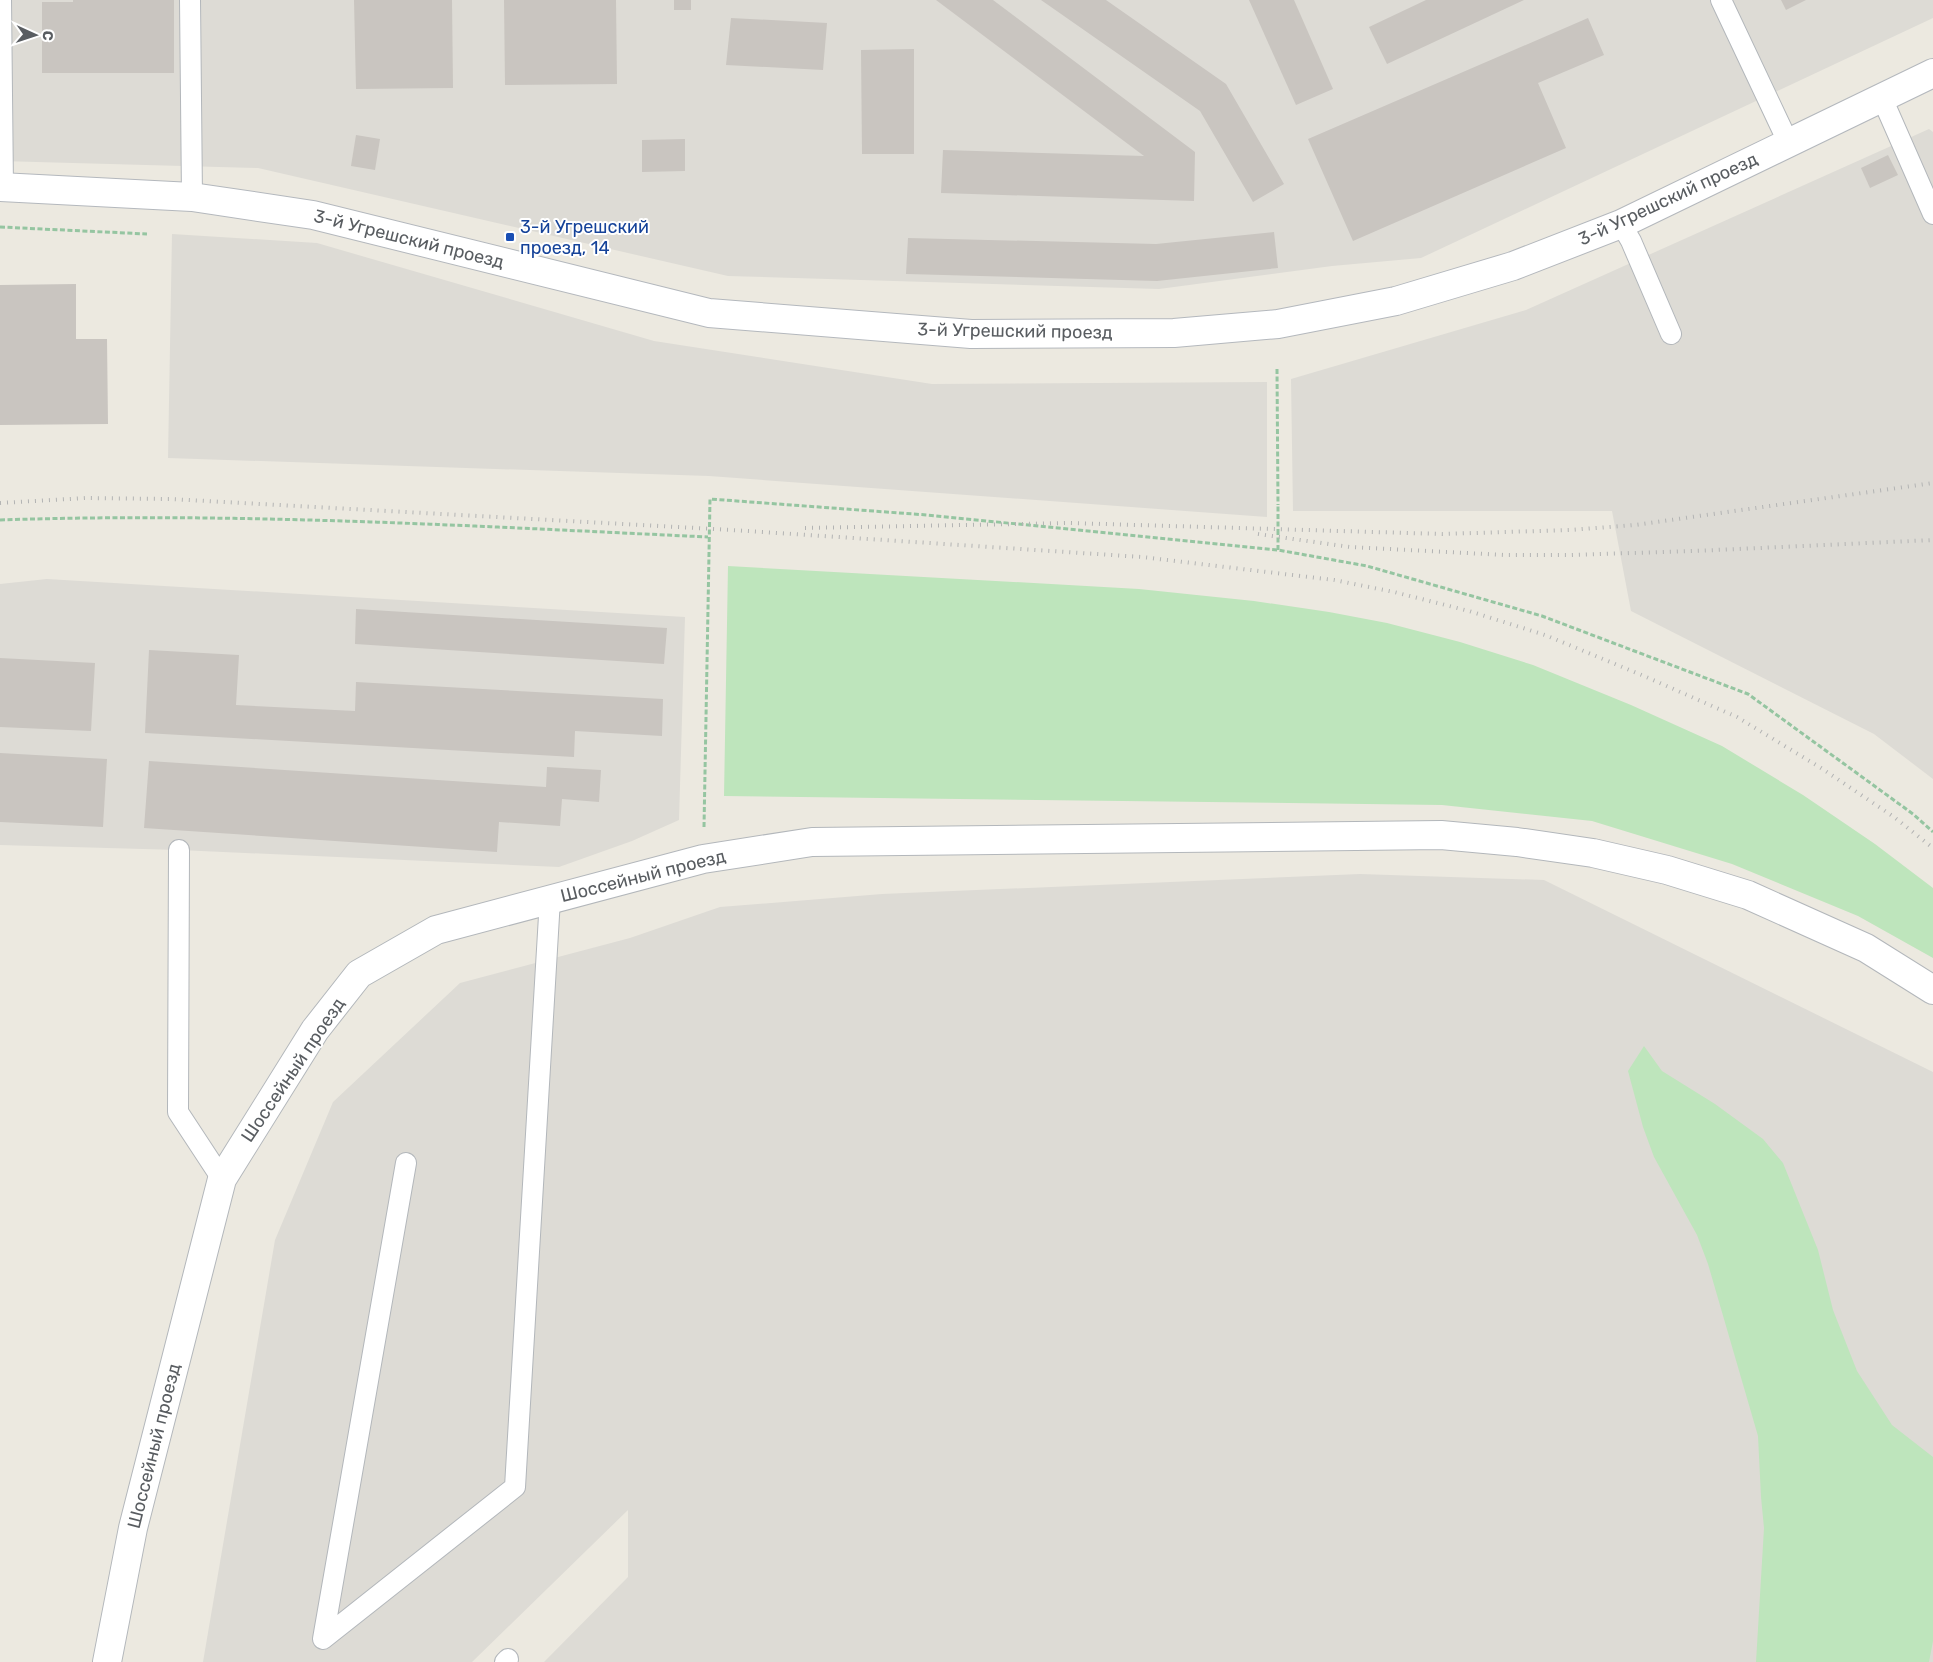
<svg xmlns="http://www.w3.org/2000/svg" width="1933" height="1662" font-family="Rubik,sans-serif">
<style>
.industrial{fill:#dddbd5}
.green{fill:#bee5bc}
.building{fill:#c9c5c0}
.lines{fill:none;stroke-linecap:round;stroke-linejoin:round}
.lane-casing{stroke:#b3b7bb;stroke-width:22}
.street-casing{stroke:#b3b7bb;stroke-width:30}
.secondary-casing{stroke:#b4b8bd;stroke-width:30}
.path{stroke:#95c5a1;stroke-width:3;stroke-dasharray:5 2.5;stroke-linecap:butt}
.lane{stroke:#fff;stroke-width:20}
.street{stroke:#fff;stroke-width:28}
.secondary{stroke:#fff;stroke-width:28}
.rail{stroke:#b2b3b3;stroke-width:4;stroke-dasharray:1 6;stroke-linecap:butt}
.path-bridge{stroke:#95c5a1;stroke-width:3;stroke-dasharray:5 2.5;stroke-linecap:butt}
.transit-dot{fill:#1a4fb4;stroke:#fff;stroke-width:2}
.labels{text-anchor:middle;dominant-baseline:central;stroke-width:4;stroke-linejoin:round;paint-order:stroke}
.street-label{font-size:18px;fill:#595d61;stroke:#fff}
.transit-label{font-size:18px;fill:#164399;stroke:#fff;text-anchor:start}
</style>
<rect width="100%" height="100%" fill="#ece9e0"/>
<g class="industrial">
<polygon points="0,0 1933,0 1933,18 1421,258 1332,266 1159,289 728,276 258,168 0,161"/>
<polygon points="1929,129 1933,132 1933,779 1874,734 1631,611 1612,511 1293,511 1291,379 1526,310"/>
<polygon points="172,234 317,243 654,341 932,384 1267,382 1267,517 709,476 168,458"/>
<polygon points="47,579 685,617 679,820 632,841 559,867 179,850 0,845 0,584"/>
<polygon points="1360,874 1544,880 1933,1072 1933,1662 544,1662 628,1577 628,1510 472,1662 203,1662 275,1240 333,1102 460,983 630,938 720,907 882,894"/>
</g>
<g class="green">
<polygon points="728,566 1139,589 1254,601 1329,612 1387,623 1460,642 1533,665 1631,705 1722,746 1803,795 1875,844 1933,888 1933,958 1858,916 1732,864 1592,821 1442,805 724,796"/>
<polygon points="1644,1046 1662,1071 1715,1104 1763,1139 1783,1163 1818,1250 1833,1310 1857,1371 1892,1425 1933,1457 1933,1641 1929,1662 1756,1662 1764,1528 1761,1497 1758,1436 1708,1264 1697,1235 1654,1157 1643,1127 1628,1071"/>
</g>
<g class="building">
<polygon points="73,0 174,0 174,73 42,73 42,2 73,2"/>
<polygon points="354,0 452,0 453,88 356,89"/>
<polygon points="504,0 616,0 617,84 505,85"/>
<rect x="674" y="0" width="17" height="10"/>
<polygon points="936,0 993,0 1195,152 1194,201 941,193 943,150 1144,156"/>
<polygon points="1041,0 1106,0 1226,84 1284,184 1253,202 1200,111"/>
<polygon points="1249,0 1294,0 1333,89 1296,105"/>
<polygon points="1426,0 1524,0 1387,64 1369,27"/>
<polygon points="1781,0 1806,0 1786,10"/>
<polygon points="731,18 827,23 823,70 726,65"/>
<polygon points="1588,18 1604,55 1538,83 1566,148 1353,241 1308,139"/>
<polygon points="914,49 914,154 862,154 861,50"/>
<polygon points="356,135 380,139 375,170 351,166"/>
<polygon points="685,139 685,171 642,172 642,140"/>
<polygon points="1888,155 1898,175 1870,188 1861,168"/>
<polygon points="1274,232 1278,268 1157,281 906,274 908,238 1156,244"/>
<polygon points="76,284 76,339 107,339 108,424 0,425 0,285"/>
<polygon points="356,609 667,628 664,664 355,644"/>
<polygon points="149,650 239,655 236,705 355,711 356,682 663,699 662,736 575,731 574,757 145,733"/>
<polygon points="0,658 95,663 91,731 0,727"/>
<polygon points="0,753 107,759 103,827 0,822"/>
<polygon points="149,761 546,787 547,767 601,770 599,802 562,799 560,826 499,822 497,852 144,828"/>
</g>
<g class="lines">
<g class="lane-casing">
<g id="lane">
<polyline points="1,0 3,187"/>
<polyline points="190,0 192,197"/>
<polyline points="1721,0 1788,142"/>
<polyline points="1882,98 1933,214"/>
<polyline points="1621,224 1631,241 1671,334"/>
<polyline points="179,850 178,1112 222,1179"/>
<polyline points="406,1163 323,1639 515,1487 550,899"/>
<polyline points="505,1662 508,1659"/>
</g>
</g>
<g class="street-casing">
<polyline id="street" points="107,1662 133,1528 222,1179 315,1030 359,974 436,930 703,859 812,842 1441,835 1517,842 1593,853 1667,870 1748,895 1866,948 1933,990"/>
</g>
<g class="secondary-casing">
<polyline id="secondary" points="0,187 192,197 313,215 709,313 971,334 1174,333 1278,324 1396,301 1513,266 1621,224 1933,73"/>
</g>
<g class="path">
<polyline points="0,227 147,234"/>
<polyline points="1277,369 1278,505"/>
<path d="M0 520C236 512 472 526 708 537"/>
<polyline points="1278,550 1278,534"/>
<polyline points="704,827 710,499 927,515 1278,550 1367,566 1542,616 1748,694 1913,814 1933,832"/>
</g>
<use href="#lane" class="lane"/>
<use href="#street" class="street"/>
<use href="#secondary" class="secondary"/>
<g class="rail">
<polyline points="0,503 86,498 170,499 732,530 1142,557 1334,580 1394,592 1469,611 1545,635 1644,676 1737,717 1821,768 1894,817 1933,848"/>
<polyline points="805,528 1070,523 1442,534 1570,530 1635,525 1933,483"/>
<polyline points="1258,534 1350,547 1505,555 1570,555 1694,551 1933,540"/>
</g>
<polyline class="path-bridge" points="1278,534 1278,505"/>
</g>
<rect class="transit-dot" x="505" y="232" width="10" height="10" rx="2.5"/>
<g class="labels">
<g class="street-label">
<text transform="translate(1668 199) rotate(-25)">3-й Угрешский проезд</text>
<text transform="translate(409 239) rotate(14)">3-й Угрешский проезд</text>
<text transform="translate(1015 331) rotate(1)">3-й Угрешский проезд</text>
<text transform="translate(643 876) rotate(-14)">Шоссейный проезд</text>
<text transform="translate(293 1070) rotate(-56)">Шоссейный проезд</text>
<text transform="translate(154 1446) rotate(-76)">Шоссейный проезд</text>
</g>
<g class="transit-label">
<text x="520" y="227">3-й Угрешский<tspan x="520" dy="21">проезд, 14</tspan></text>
</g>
</g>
<g transform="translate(35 35) rotate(93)" stroke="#ffffff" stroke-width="4" paint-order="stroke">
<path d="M0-4L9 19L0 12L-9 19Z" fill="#595d61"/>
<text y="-8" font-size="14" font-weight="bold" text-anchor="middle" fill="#595d61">С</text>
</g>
</svg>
